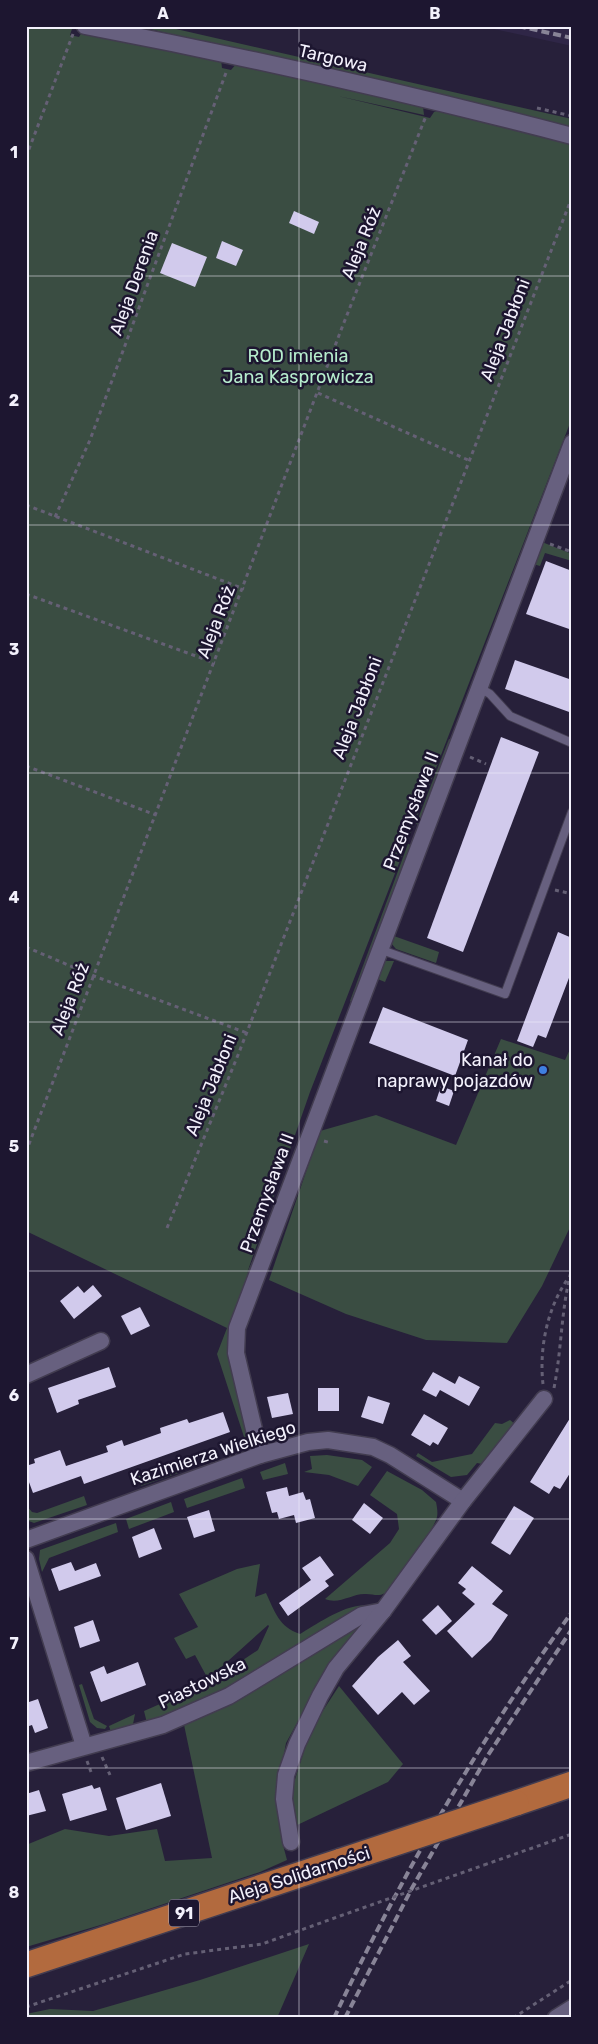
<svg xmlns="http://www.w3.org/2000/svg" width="598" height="2044" font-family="Rubik,sans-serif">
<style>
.built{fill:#2f2647}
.green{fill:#3a4d42}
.building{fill:#d1caec}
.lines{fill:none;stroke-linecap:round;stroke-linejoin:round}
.service-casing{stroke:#423c50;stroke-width:10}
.minor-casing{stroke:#423c50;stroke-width:19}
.primary-casing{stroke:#423c50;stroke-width:28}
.path{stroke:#656075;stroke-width:3;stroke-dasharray:4 4;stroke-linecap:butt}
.service{stroke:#67607f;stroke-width:8}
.minor{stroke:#67607f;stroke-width:16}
.primary{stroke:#b26a3e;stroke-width:25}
.rail{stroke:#888497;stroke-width:4;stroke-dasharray:8 4;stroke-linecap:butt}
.primary-bridge-casing{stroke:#423c50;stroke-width:28;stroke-linecap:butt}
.path-bridge{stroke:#656075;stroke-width:3;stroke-dasharray:4 4;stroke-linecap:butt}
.primary-bridge{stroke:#b26a3e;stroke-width:25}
.grid{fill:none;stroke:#f3f1fc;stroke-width:1;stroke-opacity:0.55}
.shop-dot{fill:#3f7fe0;stroke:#1d1630;stroke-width:2}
.labels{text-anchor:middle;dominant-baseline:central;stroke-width:5;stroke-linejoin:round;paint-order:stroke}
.shield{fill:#1d1630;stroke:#b3afbf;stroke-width:1}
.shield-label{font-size:16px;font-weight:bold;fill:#f3f1fc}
.street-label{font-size:18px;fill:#f3f1fc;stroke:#1d1630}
.park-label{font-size:18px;fill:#b6edcd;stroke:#1d1630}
.poi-label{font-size:18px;fill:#f3f1fc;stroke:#1d1630;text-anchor:end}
.neatline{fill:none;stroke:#f3f1fc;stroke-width:2}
.grid-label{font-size:16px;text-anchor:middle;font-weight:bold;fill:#f3f1fc}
</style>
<rect width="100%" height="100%" fill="#27203a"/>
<polygon class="built" points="480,26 572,26 572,46"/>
<g class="green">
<polygon points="26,26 73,26 70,35 79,37 83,30 221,59 222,68 231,70 237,63 423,107 424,115 338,96 430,118 434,112 437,111 572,144 572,418 310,1092 247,1273 252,1262 256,1263 232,1327 249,1438 245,1440 217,1354 227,1328 26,1231"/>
<polygon points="137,26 163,26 572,119 572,129"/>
<polygon points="542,542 572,554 572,561 545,553 540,566 533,564"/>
<polygon points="449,739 453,740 420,825 416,824"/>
<polygon points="408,844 412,845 352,1002 350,1001"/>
<polygon points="391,935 439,952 436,963 396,949 391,943"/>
<polygon points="383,961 394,961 385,982 375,978"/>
<polygon points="501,1039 565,1060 572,1045 572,1223 542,1286 507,1343 426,1340 346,1314 269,1280 320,1131 376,1115 456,1145"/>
<polygon points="510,1420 516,1425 482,1464 477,1463 467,1475 451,1477 416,1456 418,1453 432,1462 472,1454 495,1423 502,1424"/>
<polygon points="327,1455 362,1460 372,1467 358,1486 329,1475 304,1472 312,1469 310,1456"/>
<polygon points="192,1459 194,1463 183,1466 184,1471 141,1486 138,1476"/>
<polygon points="285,1463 288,1474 263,1480 260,1472"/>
<path d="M387 1471 422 1490 436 1502C437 1507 438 1513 437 1517 433 1532 397 1586 385 1593 378 1597 374 1594 366 1594 352 1593 340 1605 325 1599L390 1543 399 1529 397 1514 370 1495Z"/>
<polygon points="242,1478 245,1488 187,1508 184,1499"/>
<polygon points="84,1496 87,1505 34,1523 26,1520 26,1505 32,1512 37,1513"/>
<polygon points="171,1502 174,1512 129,1529 126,1519"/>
<polygon points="116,1523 118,1532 49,1558 42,1572 39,1559 40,1550"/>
<path d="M260 1564 255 1597 266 1593C275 1612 279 1627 300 1634 315 1625 353 1599 370 1607L221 1693 147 1723 144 1711 210 1682 258 1650 269 1626 268 1625 208 1679 195 1655 186 1659 174 1638 198 1627 179 1594 237 1569Z"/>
<polygon points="371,1616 330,1663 286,1743 278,1787 283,1845 287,1860 260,1872 104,1924 26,1947 26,1845 65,1829 109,1836 157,1829 165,1861 212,1858 183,1720"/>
<polygon points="82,1684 94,1719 107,1726 105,1729 97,1728 90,1722 79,1685"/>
<polygon points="339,1686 403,1764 388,1782 293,1827 291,1792 311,1729"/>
<polygon points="135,1714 133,1724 111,1732 109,1726"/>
<polygon points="309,1944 277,2018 26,2018 26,2014 50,2009 93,2011 200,1980"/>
</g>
<g class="building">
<polygon points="294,211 319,222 314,234 289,223"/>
<polygon points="222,241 243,250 236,266 216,258"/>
<polygon points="172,243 207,257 195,287 160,273"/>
<polygon points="546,561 572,571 572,630 526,614"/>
<polygon points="515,660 572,680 572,713 505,689"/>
<polygon points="501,737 539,752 463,952 427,938"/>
<polygon points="558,932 572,938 572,970 546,1038 538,1035 533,1047 517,1041"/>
<polygon points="383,1007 468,1040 455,1076 369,1043"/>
<polygon points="441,1086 454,1091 449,1106 436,1101"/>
<polygon points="93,1285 102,1296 74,1319 60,1301 78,1286 84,1293"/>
<polygon points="140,1307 150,1326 131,1335 121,1316"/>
<polygon points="109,1367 116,1387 78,1400 79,1404 57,1413 48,1388"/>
<polygon points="433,1372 455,1384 459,1376 480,1387 469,1406 440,1390 436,1397 422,1390"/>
<rect x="318" y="1388" width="21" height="23"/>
<polygon points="288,1393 293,1414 272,1418 267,1397"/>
<polygon points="368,1396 390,1403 383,1424 361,1417"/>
<polygon points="223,1412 230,1432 84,1484 81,1476 33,1493 26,1474 26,1466 35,1463 34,1459 60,1450 66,1466 108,1452 106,1446 122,1440 124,1446 161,1433 160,1428 187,1419 189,1423"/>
<polygon points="424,1414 448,1428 438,1445 433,1442 430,1446 411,1435"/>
<polygon points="572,1415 572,1470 560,1489 554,1486 549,1494 530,1482"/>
<polygon points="287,1487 289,1496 303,1492 306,1500 310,1499 315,1518 296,1523 294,1515 279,1519 277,1512 272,1513 266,1492"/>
<polygon points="364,1503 383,1518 370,1534 352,1520"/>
<polygon points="514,1506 534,1518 510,1555 491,1543"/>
<polygon points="209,1510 215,1531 194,1538 187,1517"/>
<polygon points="154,1528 162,1549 139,1558 132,1537"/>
<polygon points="320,1556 334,1575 325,1581 329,1586 288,1616 279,1603 311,1580 302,1568"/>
<polygon points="71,1562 75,1571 96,1563 101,1576 59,1591 51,1569"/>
<polygon points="472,1566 503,1591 492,1604 508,1615 491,1640 472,1658 447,1631 475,1604 462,1593 466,1589 458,1583"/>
<polygon points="438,1605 452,1621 436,1635 422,1620"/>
<polygon points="93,1620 100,1641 80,1648 74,1627"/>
<polygon points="398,1640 411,1656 403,1662 430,1691 414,1705 402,1692 378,1715 352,1686 378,1657"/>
<polygon points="138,1662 146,1685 101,1702 90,1672 104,1666 107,1674"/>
<polygon points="38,1699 48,1728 35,1733 32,1725 26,1727 26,1703"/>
<polygon points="161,1783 171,1816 126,1830 116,1798"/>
<polygon points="92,1785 94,1789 100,1787 107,1810 70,1821 62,1794"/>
<polygon points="39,1790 46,1811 26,1816 26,1794"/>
</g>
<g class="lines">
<g class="service-casing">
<g id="service">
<polyline points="480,688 490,694 510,716 572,743"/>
<polyline points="379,949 505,994 572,812"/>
</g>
</g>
<g class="minor-casing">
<g id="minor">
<path d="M85 26C248 57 411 94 572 136"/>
<polyline points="26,1375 101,1341"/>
<polyline points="260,1455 236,1353 237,1328 572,443"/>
<polyline points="26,1540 260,1455 308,1442 328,1440 373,1447 390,1455 463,1501"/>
<polyline points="26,1559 84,1746"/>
<polyline points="26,1763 163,1725 229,1696 362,1615 383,1611"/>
<polyline points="291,1842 284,1799 286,1775 297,1744 320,1696 336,1668 383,1611 463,1501 544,1399"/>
<polyline points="556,2018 572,2008"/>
</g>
</g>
<g class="primary-casing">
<g id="primary">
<polyline points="516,1803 572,1784"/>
<polyline points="26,1965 341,1861"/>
</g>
</g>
<g class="path">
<polyline points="537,108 572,116"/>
<polyline points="26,157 73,34"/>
<polyline points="318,393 468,460"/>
<polyline points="26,505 244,589"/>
<polyline points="55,517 90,440 227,70"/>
<polyline points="550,544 572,552"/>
<polyline points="26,594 215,663"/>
<polyline points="470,757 486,764"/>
<polyline points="26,766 156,815"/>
<polyline points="555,890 572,894"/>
<polyline points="26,947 94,976 247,1033"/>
<polyline points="324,1141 331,1143"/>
<polyline points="26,1152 343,325 426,116"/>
<polyline points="167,1228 238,1055 572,197"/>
<path d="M543 1384C539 1349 547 1309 567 1280"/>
<path d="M554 1388C562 1348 561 1307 572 1268"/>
<polyline points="102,1757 110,1775"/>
<polyline points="87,1761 91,1772"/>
<polyline points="484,1865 572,1834"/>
<polyline points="26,2007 185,1954 262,1944 340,1916"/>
<polyline points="513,2018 572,1980"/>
</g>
<use href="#service" class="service"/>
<use href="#minor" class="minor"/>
<use href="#primary" class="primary"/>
<g class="rail">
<polyline points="518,26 572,38"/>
<polyline points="567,26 572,27"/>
<path d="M334 2018C401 1876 480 1739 572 1612"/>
<polyline points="345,2018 412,1888 488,1755 572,1629"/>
</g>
<g class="primary-bridge-casing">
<polyline id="primary-bridge" points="341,1861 516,1803"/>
</g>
<polyline class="path-bridge" points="340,1916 484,1865"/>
<use href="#primary-bridge" class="primary-bridge"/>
</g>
<path class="grid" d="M299 26V2018M26 276H572M26 525H572M26 773H572M26 1022H572M26 1271H572M26 1519H572M26 1768H572"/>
<circle class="shop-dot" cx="543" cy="1070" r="5"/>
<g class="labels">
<rect class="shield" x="169" y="1899.5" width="30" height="27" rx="4"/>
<g class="shield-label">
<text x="184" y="1913">91</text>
</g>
<g class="street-label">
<text transform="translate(333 58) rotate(13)">Targowa</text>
<text transform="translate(361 243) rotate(-68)">Aleja Róż</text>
<text transform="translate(134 283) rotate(-70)">Aleja Derenia</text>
<text transform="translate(505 330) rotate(-69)">Aleja Jabłoni</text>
<text transform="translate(216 622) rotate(-69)">Aleja Róż</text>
<text transform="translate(357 708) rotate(-69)">Aleja Jabłoni</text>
<text transform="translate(411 811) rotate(-69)">Przemysława II</text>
<text transform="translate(70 999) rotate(-69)">Aleja Róż</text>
<text transform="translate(211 1085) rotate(-68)">Aleja Jabłoni</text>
<text transform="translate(267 1193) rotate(-70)">Przemysława II</text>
<text transform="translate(213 1453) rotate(-18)">Kazimierza Wielkiego</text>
<text transform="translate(202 1683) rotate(-26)">Piastowska</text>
<text transform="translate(299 1875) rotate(-18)">Aleja Solidarności</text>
</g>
<g class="park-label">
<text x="298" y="356">ROD imienia<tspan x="298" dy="21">Jana Kasprowicza</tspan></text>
</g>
<g class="poi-label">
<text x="533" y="1060">Kanał do<tspan x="533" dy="21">naprawy pojazdów</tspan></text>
</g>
</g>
<rect width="598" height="2044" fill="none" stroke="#1d1630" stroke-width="55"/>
<rect x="28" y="28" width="542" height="1988" class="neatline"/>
<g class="grid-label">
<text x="163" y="19">A</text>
<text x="435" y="19">B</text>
<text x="14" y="158">1</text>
<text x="14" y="406">2</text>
<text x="14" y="655">3</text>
<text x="14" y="903">4</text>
<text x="14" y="1152">5</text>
<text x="14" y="1401">6</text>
<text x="14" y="1649">7</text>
<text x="14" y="1898">8</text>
</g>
</svg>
